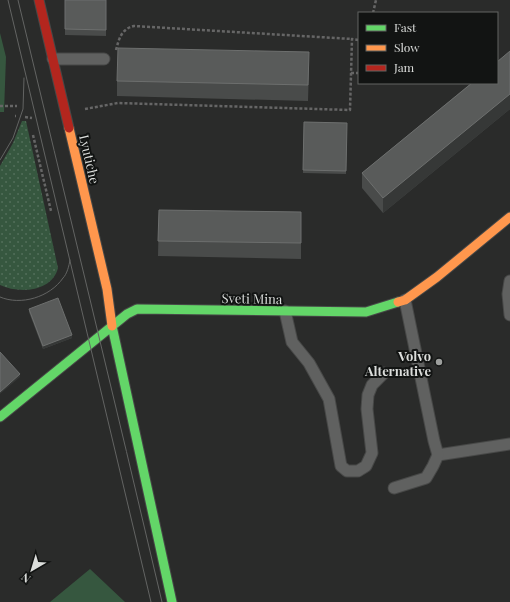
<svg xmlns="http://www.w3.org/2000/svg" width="510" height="602" font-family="'Playfair Display',serif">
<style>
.grass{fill:url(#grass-dots)}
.green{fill:#36573f}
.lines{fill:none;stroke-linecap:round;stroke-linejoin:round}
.lane-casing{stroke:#474847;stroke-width:13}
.fast-casing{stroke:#474847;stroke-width:11}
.slow-casing{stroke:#474847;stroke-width:11}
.jam-casing{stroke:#474847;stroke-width:11}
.path{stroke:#666;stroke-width:2.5;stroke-dasharray:3 2;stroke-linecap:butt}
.lane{stroke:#606160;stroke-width:11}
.fast{stroke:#63d668;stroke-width:9}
.slow{stroke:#ff974d;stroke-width:9}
.jam{stroke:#b3261e;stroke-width:9}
.tram{stroke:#636463;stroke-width:1}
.wall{fill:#494b4a}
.shaded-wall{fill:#363837}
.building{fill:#595b5a;stroke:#6d6f6e}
.poi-dot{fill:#9d9f9d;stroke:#121413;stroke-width:1.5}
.labels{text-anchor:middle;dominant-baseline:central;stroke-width:4;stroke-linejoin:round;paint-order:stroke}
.street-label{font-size:13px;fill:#dbdddb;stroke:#121413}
.poi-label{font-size:13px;font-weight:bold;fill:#dbdddb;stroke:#121413;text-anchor:end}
</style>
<defs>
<pattern id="grass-dots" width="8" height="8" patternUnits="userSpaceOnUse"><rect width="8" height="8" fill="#36573f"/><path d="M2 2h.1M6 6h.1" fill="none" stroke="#526f5a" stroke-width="1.8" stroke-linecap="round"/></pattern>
</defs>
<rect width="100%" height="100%" fill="#2a2b2a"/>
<path class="grass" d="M22 121H26L58 268C52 292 19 294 0 285V166L13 143Z"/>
<g class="green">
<polygon points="0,33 6,57 4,112 0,112"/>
<polygon points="90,569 125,602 50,602"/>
</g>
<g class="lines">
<g class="lane-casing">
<g id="lane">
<polyline points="53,59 104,59"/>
<polyline points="510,281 508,294 510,315"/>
<polyline points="285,311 292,342 309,363 329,399 341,466 347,471 358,471 366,466 372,453 367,409 368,395 372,385 384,373"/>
<polyline points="438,455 510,444"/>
<polyline points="394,488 426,478 433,466 438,455 434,441 405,300"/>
</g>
</g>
<g class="fast-casing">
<g id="fast">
<polyline points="112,326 172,602"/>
<polyline points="0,417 127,314 137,309 366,312 398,302"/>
</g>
</g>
<g class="slow-casing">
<g id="slow">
<polyline points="69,128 107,289 112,326"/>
<polyline points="398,302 405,300 437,277 510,217"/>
</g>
</g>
<g class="jam-casing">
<polyline id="jam" points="39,0 69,128"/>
</g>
<g class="path">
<polyline points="373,13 376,0"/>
<path d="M116 50C119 39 121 29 134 26L352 39"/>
<polyline points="351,73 359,73"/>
<polyline points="0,106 17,106"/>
<polyline points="85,109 118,103 350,110 352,39 359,40"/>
<polyline points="15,116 16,116"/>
<polyline points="25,117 32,118"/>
<polyline points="33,135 51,211"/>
</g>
<use href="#lane" class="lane"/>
<use href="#fast" class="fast"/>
<use href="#slow" class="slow"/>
<use href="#jam" class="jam"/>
<g class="tram">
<polyline points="8,0 151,602"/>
<path d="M18 0C66 201 115 401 162 602"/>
<polyline points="0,160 13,138 23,109 24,78"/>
<path d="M0 297C21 306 50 297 63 278 67 274 69 266 70 260"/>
</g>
</g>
<g class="wall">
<polygon points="65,0 106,0 106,36 65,35"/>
<polygon points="510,51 510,109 383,213 362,188 362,173"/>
<polygon points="309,67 308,101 117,96 117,81"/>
<polygon points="304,122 347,123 346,174 303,173"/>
<polygon points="159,210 301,212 301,259 158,256"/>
<polygon points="29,309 72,338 43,349 29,312"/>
</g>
<g class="shaded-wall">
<polygon points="510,94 510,109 383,213 383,198"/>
<polygon points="72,335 72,338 43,349 43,346"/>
<polygon points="20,374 20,377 0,394 0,392"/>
</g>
<g class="building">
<polygon points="65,0 106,0 106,30 65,29"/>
<polygon points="118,48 309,52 308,85 117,81"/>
<polygon points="510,51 510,94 383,198 362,173 472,83 497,83 497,62"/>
<polygon points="304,122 347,123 346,171 303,170"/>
<polygon points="159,210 301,212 301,243 158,241"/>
<polygon points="58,298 72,335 43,346 29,309"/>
<polygon points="0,352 20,374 0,392"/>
</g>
<circle class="poi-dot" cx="439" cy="362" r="4"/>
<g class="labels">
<g class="street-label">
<text transform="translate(90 159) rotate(77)">Lyutiche</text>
<text transform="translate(252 298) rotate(1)">Sveti Mina</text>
</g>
<g class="poi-label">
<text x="431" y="355">Volvo<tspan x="431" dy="15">Alternative</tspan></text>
</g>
</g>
<rect x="358" y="12" width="140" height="72" fill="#121413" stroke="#626463"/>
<rect x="366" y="25" width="20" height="6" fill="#63d668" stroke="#626463"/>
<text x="394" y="32" font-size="12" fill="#dbdddb">Fast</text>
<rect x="366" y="45" width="20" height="6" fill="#ff974d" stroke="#626463"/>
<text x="394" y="52" font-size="12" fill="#dbdddb">Slow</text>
<rect x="366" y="65" width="20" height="6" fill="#b3261e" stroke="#626463"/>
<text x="394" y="72" font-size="12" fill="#dbdddb">Jam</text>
<g transform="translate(32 570) rotate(218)" stroke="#121413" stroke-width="3" paint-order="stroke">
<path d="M0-3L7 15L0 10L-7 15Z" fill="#dbdddb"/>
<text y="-6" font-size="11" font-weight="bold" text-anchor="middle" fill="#dbdddb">N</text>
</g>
</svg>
